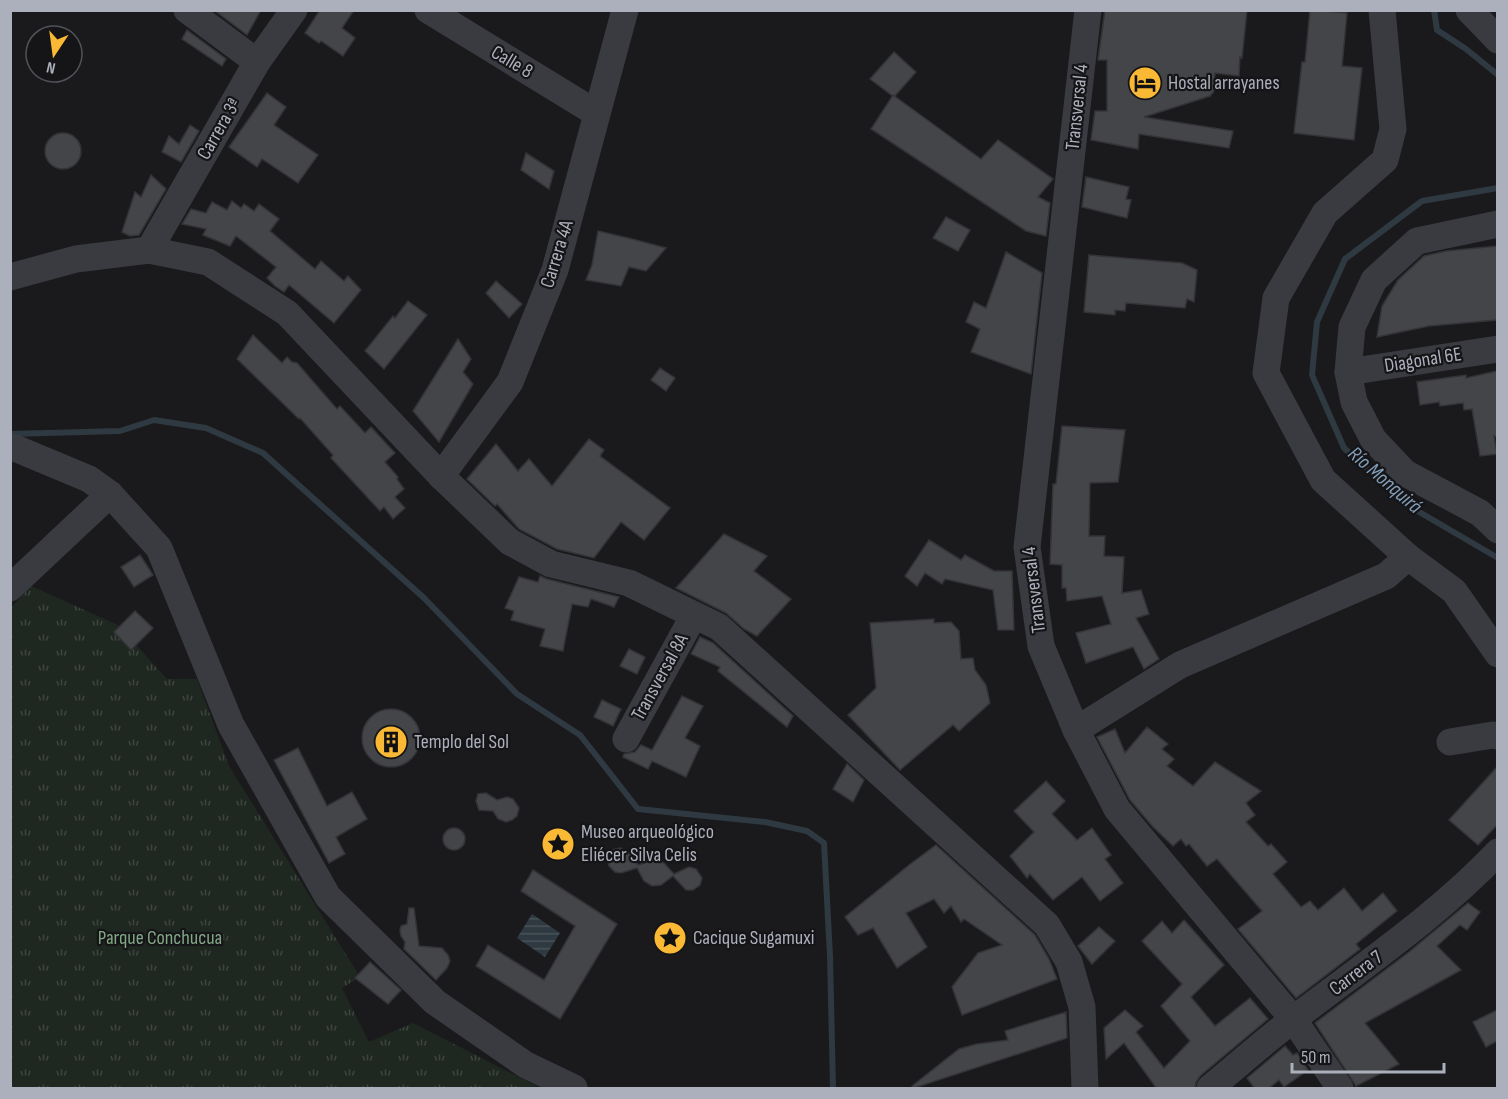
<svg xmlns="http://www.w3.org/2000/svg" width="1508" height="1099" font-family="'Sofia Sans Condensed',sans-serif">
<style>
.park{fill:url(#park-tufts)}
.water{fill:url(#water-rules)}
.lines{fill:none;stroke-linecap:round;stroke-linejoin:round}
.stream{stroke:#2f3941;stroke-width:6}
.building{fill:#444549;stroke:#343338;stroke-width:1.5}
.minor{stroke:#3a3b41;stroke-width:27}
.labels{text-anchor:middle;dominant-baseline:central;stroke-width:4.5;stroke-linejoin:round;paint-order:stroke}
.street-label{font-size:20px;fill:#acb0bc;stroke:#151417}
.poi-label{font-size:20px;fill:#acb0bc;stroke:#151417;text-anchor:start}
.park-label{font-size:20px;fill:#82a885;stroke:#151417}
.water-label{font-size:21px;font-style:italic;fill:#829eb8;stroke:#151417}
</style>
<defs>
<pattern id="park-tufts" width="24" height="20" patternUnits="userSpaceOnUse" patternTransform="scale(1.5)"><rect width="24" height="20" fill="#1f2820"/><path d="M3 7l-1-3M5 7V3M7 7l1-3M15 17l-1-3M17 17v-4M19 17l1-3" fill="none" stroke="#3d453e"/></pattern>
<pattern id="water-rules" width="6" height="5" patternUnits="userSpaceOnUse" patternTransform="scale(1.5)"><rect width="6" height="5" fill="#2f3941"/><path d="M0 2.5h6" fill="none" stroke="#4a535a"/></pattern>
</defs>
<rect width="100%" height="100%" fill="#1a1a1c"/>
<polygon class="park" points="31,586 118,625 167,679 197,679 229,766 360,977 342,988 369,1042 413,1023 540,1088 11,1088 10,609"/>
<polygon class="water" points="532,914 560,933 545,957 517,938"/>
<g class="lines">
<g class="stream">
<polyline points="1434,10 1437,30 1466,49 1498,75"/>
<polyline points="1498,188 1422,201 1345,259 1317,322 1312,375 1344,448 1409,506 1498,558"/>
<polyline points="10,434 120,431 154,420 206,428 263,453 424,598 517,694 580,735 638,809 765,822 807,831 824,843 830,956 833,1088"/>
</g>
</g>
<g class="building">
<polygon points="214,10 261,10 247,35"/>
<polygon points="320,10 354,10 342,28 355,38 343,56 321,41 319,43 305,33"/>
<polygon points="1105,10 1247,10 1242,58 1240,57 1239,76 1215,73 1214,91 1210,96 1144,117 1233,131 1229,148 1139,134 1138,149 1091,140 1095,111 1107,111 1107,60 1098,60"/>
<polygon points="1310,10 1347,13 1342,66 1362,68 1354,140 1294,133 1302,62 1305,62"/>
<polygon points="187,30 226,59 222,66 182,39"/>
<polygon points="894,52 916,72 894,97 870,79"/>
<polygon points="267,93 286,107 274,125 318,155 298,183 262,159 257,167 229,147"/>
<polygon points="893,95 981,159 998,140 1053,179 1038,197 1050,203 1046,236 1026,231 871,129"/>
<polygon points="190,125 199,131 181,162 162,152 169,136 179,144"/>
<circle cx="63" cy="151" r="18"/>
<polygon points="526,153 554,171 549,189 521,170"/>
<polygon points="151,175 166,189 139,235 130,236 122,232 135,192 141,197"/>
<polygon points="1086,177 1129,187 1126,199 1131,200 1127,218 1082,207"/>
<polygon points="232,201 241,208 244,204 254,211 259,204 279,219 270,231 315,269 321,261 344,281 348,276 361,290 334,323 289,285 284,292 275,286 267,278 276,267 236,236 230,246 203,235 206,229 182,224 191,209 206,213 212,202 227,210"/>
<polygon points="946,217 970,230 958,251 933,238"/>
<polygon points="598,231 632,239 666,248 646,271 629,267 621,286 586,280 592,265"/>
<polygon points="1497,246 1497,320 1429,326 1377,337 1382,306 1398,280 1424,256 1446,251"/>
<polygon points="1006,252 1042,273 1031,374 971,352 980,329 966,322 974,302 986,308"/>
<polygon points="1089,255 1182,263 1197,270 1194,302 1187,299 1185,308 1126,303 1125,311 1115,310 1115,315 1084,312"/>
<polygon points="496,281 522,304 509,318 486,293"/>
<polygon points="408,301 427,315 384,369 365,351 393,316 395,318"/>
<polygon points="253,335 282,363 287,357 292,362 297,363 337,409 340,406 365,433 371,427 395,453 385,462 398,477 397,479 404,489 395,497 405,508 393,519 384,507 380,511 331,458 333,455 300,418 299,419 237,359"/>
<polygon points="458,339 471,359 463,372 473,384 439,442 413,411"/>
<polygon points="660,368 675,378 666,391 651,380"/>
<polygon points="1497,371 1497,437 1494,436 1497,454 1480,456 1472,409 1464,410 1463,403 1440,406 1439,402 1420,405 1417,382 1466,375 1466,378"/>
<polygon points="1062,426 1125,430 1118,482 1090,483 1089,536 1105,536 1104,556 1124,557 1122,593 1141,590 1149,614 1136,618 1159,659 1144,669 1133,647 1086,663 1076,633 1111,624 1102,596 1067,601 1066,588 1062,588 1062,565 1050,564 1053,484 1056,484"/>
<polygon points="589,439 604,450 600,456 670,508 644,540 621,522 594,558 557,549 519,529 497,504 495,506 467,479 496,444 518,471 529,459 552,486"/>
<polygon points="724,534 767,556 754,571 791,599 757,636 744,629 726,613 676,588"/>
<polygon points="929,540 961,560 965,555 994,571 1012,571 1014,630 998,630 993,590 945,579 942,584 925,573 917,586 905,576"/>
<polygon points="140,555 153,575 134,587 121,567"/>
<polygon points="540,576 547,579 619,597 614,607 591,599 588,607 572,604 563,651 540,646 545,629 511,620 514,611 505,608 519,577 538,582"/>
<polygon points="135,611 153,628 131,650 114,632"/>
<polygon points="934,619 934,623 951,622 959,631 961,659 973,658 975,670 986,685 990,703 959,731 953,725 900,770 848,715 876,688 870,623"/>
<polygon points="700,637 713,643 793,716 787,727 718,671 720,667 691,654"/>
<polygon points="629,649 645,657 637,674 620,666"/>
<polygon points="682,696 703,706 685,738 700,746 686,777 652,761 648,769 623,757 624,754 635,752 641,745 652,750"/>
<polygon points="602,700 621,709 613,726 594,717"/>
<circle cx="391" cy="738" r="29"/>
<polygon points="1147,727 1168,744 1162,749 1174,759 1167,766 1193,786 1215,762 1261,791 1246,803 1255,815 1246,822 1268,846 1271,844 1287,862 1273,874 1301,907 1310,901 1318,910 1344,888 1362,911 1383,893 1397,911 1356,944 1360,949 1296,998 1238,929 1262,911 1217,859 1207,866 1189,844 1186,846 1181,839 1173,846 1153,827 1130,800 1097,737 1115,729 1125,753"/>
<polygon points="298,748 327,806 352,792 367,819 336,837 345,854 329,863 274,760"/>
<polygon points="847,764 864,780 853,802 833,789"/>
<polygon points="1497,767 1497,825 1478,845 1449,820"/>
<polygon points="1046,781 1065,801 1052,814 1077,840 1092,828 1111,855 1105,859 1123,883 1100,901 1082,877 1053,900 1030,874 1027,878 1010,856 1034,832 1014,811"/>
<polygon points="486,793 497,800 507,797 513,799 519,808 517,816 512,820 506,822 498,819 493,811 479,810 476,801 478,794"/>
<circle cx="454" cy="839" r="11"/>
<polygon points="936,845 1035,935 1049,959 1057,979 962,1015 952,987 978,953 1002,945 964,919 961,922 951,906 944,913 934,899 906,913 927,947 897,968 873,928 858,935 845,917 909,865"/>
<polygon points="620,848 630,853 638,865 656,859 664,863 674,874 689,867 696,869 702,878 700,885 693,890 686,890 673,876 661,885 652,886 644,881 637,868 621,873 615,872 609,866 607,858 612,850"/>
<polygon points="533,870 617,924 560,1019 476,966 488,945 544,980 575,926 521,891"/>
<polygon points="1468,903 1480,912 1467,930 1460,925 1437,946 1461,970 1365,1023 1399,1064 1356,1086 1315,1023 1409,952"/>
<polygon points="409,908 414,908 419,946 442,948 448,955 450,961 447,968 436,980 404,949 405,942 401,936 400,930 401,926 407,924"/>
<polygon points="1184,920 1224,965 1191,997 1215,1026 1250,998 1268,1019 1200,1076 1196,1082 1195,1089 1157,1089 1124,1043 1106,1059 1104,1028 1125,1010 1143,1026 1136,1032 1164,1068 1190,1041 1161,1006 1182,984 1142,941 1162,921 1172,933"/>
<polygon points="1099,927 1115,941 1092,964 1078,946"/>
<polygon points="370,962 401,990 388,1004 355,978"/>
<polygon points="1497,1010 1497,1041 1486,1047 1473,1022"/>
<polygon points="1066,1012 1067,1038 914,1088 912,1086 959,1049 977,1044 1008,1040 1005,1031"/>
<polygon points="1285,1046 1293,1055 1297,1053 1308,1070 1284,1087 1279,1080 1268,1089 1255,1089 1247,1078"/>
</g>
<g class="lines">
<g class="minor">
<polyline points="187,10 257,62"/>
<polyline points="428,10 596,113"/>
<polyline points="1088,10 1027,547 1041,646 1076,730 1117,809 1293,1019 1340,1088"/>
<polyline points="1382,10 1393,129 1385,160 1325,213 1276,298 1266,373 1323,480 1408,557 1454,591 1498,654"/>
<polyline points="1469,10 1498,40"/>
<polyline points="1498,224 1417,241 1374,280 1352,327 1348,372 1354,402 1373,439 1405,473 1480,513 1498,530"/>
<polyline points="149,250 257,62 294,10"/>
<polyline points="10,277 76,259 149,250 208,262 287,313 441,476 510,542 551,564 629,583 719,627 1047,925 1069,962 1082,1007 1085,1088"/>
<polyline points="1348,372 1498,349"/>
<polyline points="10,446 89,479 110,494 159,548 231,725 328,897 435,1002 526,1065 574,1088"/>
<polyline points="441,476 510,382 555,270 625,10"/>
<polyline points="10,588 110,494"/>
<polyline points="1076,730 1180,665 1386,576 1408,557"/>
<polyline points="626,739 694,615"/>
<polyline points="1450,742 1493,735 1498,736"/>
<path d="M1210 1088C1238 1065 1266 1040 1295 1018 1364 965 1437 916 1498 852"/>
</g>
</g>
<defs>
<g id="hotel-disc" transform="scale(1.725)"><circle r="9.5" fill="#fab934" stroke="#151417"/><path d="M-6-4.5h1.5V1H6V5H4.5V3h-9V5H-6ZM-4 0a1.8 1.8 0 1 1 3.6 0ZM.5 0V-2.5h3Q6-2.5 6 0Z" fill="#111"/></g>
<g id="building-disc" transform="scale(1.725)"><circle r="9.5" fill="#fab934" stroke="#151417"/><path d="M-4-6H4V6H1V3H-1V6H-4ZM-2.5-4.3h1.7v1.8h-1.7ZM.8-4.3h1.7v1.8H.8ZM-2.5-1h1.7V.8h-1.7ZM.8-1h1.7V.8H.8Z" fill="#111"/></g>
<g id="sight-disc" transform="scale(1.725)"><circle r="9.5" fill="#fab934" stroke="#151417"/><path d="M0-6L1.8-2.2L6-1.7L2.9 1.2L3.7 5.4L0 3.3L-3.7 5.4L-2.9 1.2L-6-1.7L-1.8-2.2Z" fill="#111"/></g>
</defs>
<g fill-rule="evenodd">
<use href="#hotel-disc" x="1145" y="83"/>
<use href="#building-disc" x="391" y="742"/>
<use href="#sight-disc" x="558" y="844"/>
<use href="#sight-disc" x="670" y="938"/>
</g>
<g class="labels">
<g class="street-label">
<text transform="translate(512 62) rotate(31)">Calle 8</text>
<text transform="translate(1077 107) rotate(-84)">Transversal 4</text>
<text transform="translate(219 129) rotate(-60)">Carrera 3ª</text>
<text transform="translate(557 254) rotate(-73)">Carrera 4A</text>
<text transform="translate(1423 360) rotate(-9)">Diagonal 6E</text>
<text transform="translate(1034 590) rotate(-97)">Transversal 4</text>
<text transform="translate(660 677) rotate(-61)">Transversal 8A</text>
<text transform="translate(1356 973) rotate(-37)">Carrera 7</text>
</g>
<g class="poi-label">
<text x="1168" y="83">Hostal arrayanes</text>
<text x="414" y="742">Templo del Sol</text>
<text x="581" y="832">Museo arqueológico<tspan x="581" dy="23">Eliécer Silva Celis</tspan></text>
<text x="693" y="938">Cacique Sugamuxi</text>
</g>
<g class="park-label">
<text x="160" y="938">Parque Conchucua</text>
</g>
<g class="water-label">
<text transform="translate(1385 480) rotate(41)">Río Monquirá</text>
</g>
</g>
<rect width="1508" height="1099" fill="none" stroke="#acb0bc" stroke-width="24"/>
<g transform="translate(54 54) rotate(193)"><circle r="28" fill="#151417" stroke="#515259" stroke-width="1.5"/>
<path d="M0-4.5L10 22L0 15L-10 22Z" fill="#fab934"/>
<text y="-9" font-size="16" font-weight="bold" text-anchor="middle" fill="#acb0bc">N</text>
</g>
<path d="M1292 1063v9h152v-9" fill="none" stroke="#acb0bc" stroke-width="3"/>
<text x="1301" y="1063" font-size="18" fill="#acb0bc" stroke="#151417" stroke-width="4.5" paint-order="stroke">50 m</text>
</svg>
